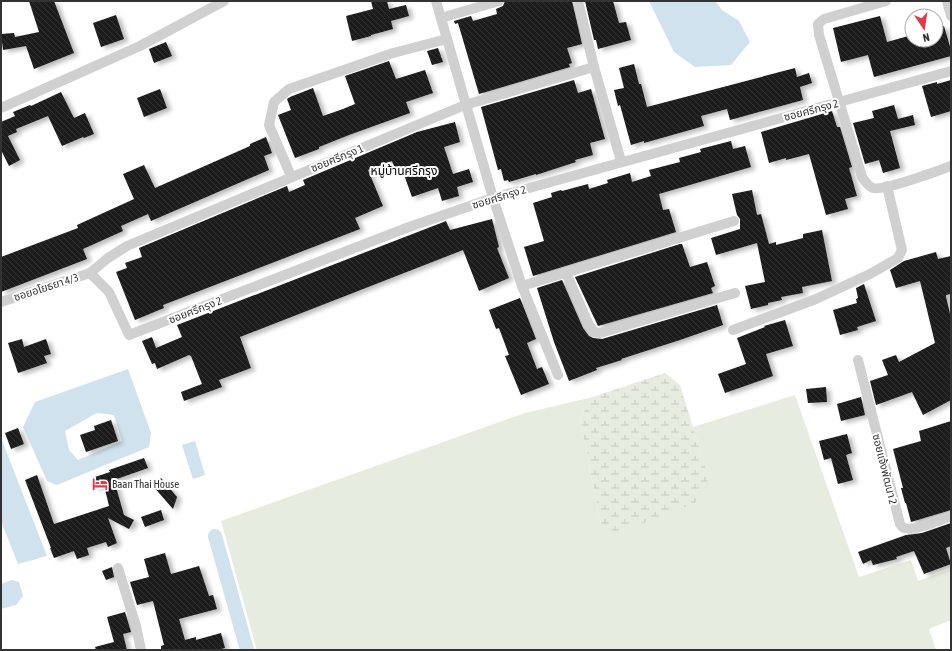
<svg xmlns="http://www.w3.org/2000/svg" width="952" height="651" font-family="'Asap Condensed','Noto Sans Thai',sans-serif">
<style>
.green{fill:#e6ecdf}
.wetland{fill:url(#wetland-marsh)}
.water{fill:#cfe2ee;fill-rule:evenodd}
.lines{fill:none;stroke-linecap:round;stroke-linejoin:round}
.canal{stroke:#cfe2ee;stroke-width:14}
.building{fill:url(#building-back-hatch);filter:url(#shadow)}
.minor{stroke:#d0d0d0;stroke-width:10}
.labels{text-anchor:middle;dominant-baseline:central;stroke-width:4;stroke-linejoin:round;paint-order:stroke}
.street-label{font-size:11px;fill:#333;stroke:#fff}
.poi-label{font-size:11px;fill:#333;stroke:#fff;text-anchor:start}
.neighbourhood-label{font-size:12px;fill:#000;stroke:#fff}
</style>
<defs>
<pattern id="wetland-marsh" width="20" height="14" patternUnits="userSpaceOnUse"><rect width="20" height="14" fill="#e6ecdf"/><path d="M1 5h8M5 5V1M11 12h8M15 12V8" fill="none" stroke="#c6cbc0"/></pattern>
<pattern id="building-back-hatch" width="6" height="6" patternUnits="userSpaceOnUse"><rect width="6" height="6" fill="#1a1a1a"/><path d="M-1 5l2 2M0 0l6 6M5-1l2 2" fill="none" stroke="#333"/></pattern>
<filter id="shadow"><feDropShadow dx="4.5" dy="2.5" stdDeviation="2" flood-color="#0004"/></filter>
</defs>
<rect width="100%" height="100%" fill="#fff"/>
<polygon class="green" points="795,395 859,577 911,560 918,581 951,569 951,620 929,629 936,650 257,650 221,521 525,413 593,397 580,418 601,525 709,479 693,427"/>
<polygon class="wetland" points="665,373 680,385 709,479 695,503 618,533 601,525 580,418 593,397"/>
<g class="water">
<polygon points="649,1 715,1 722,10 739,21 750,42 731,65 695,67 674,52"/>
<path d="M128 369 151 433 149 447 57 485 47 481 23 427 35 402ZM97 413 114 415 122 441 78 460 69 450 65 431Z"/>
<polygon points="1,438 47,556 18,564 1,521"/>
<polygon points="195,441 205,475 193,479 182,445"/>
<polygon points="12,580 19,582 23,596 16,605 1,609 1,584"/>
</g>
<g class="lines">
<polyline class="canal" points="215,536 247,650"/>
</g>
<g class="building">
<polygon points="29,1 54,1 74,53 34,69 26,46 3,50 1,34 14,33 15,37 39,32"/>
<polygon points="371,1 387,1 389,9 406,5 409,16 391,21 393,29 371,35 371,36 352,41 346,16 373,9"/>
<polygon points="505,1 572,1 582,44 567,48 572,63 569,64 570,67 479,94 458,23 455,24 454,21 471,16 473,21 497,14 496,9 503,6"/>
<polygon points="585,1 613,1 619,23 626,22 631,40 598,49 596,40 594,40"/>
<polygon points="116,15 124,39 101,47 93,23"/>
<polygon points="880,16 887,42 912,35 912,40 936,40 936,28 944,26 951,50 951,56 874,77 868,55 841,62 833,28"/>
<polygon points="166,42 172,56 154,63 149,49"/>
<polygon points="438,48 443,62 432,65 427,51"/>
<polygon points="389,61 396,79 425,70 433,93 406,102 410,113 349,135 319,147 319,149 295,158 278,115 291,110 287,99 290,97 313,88 323,116 343,109 355,104 345,76"/>
<polygon points="634,64 639,84 641,84 647,107 795,68 797,77 809,73 812,83 800,87 803,100 730,120 727,109 701,116 704,126 644,143 644,141 631,145 620,105 618,106 614,90 624,88 619,68"/>
<polygon points="574,80 578,93 591,89 605,139 590,143 593,155 575,160 576,162 536,175 536,174 509,182 508,180 504,181 501,169 498,170 481,107"/>
<polygon points="951,80 951,111 931,117 922,86 937,82 937,84"/>
<polygon points="160,89 167,108 144,117 137,98"/>
<polygon points="61,92 74,118 85,113 94,134 84,138 83,137 62,146 48,116 16,129 17,132 8,136 20,160 9,166 1,150 1,122 15,116 13,112 30,105 31,106"/>
<polygon points="894,105 898,119 913,115 915,125 890,131 900,168 883,173 879,160 865,164 853,123 874,118 872,111"/>
<polygon points="832,111 837,127 840,127 852,167 849,168 857,196 845,199 848,209 826,215 809,154 786,160 786,158 769,163 761,132"/>
<polygon points="455,122 460,142 444,147 453,174 469,169 473,182 457,187 459,196 442,201 438,188 412,197 402,169 396,171 392,161 368,170 383,206 355,218 360,229 163,305 164,308 135,320 116,272 127,268 125,263 142,257 139,248 287,186 289,192 305,185 303,180 417,132"/>
<polygon points="266,137 272,153 264,156 269,170 151,221 148,214 121,226 123,231 83,249 87,259 1,292 1,257 78,228 77,225 134,199 123,174 144,165 155,188 250,146 250,144"/>
<polygon points="731,141 733,149 745,146 751,167 659,194 663,210 669,209 676,232 533,276 524,247 544,241 533,203 552,197 551,193 561,190 562,191 588,184 589,189 608,183 607,180 630,173 632,182 651,176 649,170 680,162 679,158 701,152 700,149"/>
<polygon points="752,190 757,215 761,214 769,244 776,242 776,245 803,238 803,234 822,230 832,281 802,287 803,293 781,297 782,300 768,303 768,305 751,309 745,286 765,282 757,243 716,255 711,238 740,229 740,219 737,215 732,194"/>
<polygon points="492,219 499,247 497,248 509,278 479,291 463,250 240,337 251,368 219,380 222,387 184,401 181,392 202,384 191,356 189,355 157,369 155,363 152,364 142,341 152,337 156,348 182,337 177,325 441,223 446,221 450,230"/>
<polygon points="680,244 682,244 690,267 707,262 715,286 711,288 713,293 598,326 575,277"/>
<polygon points="936,252 938,259 951,256 951,294 946,295 946,297 951,318 951,400 923,415 912,392 876,405 870,381 888,375 882,360 896,355 899,362 935,343 920,281 896,288 890,270 904,261"/>
<polygon points="562,280 583,328 589,336 593,338 602,339 717,305 723,325 680,340 621,359 622,360 596,368 597,370 569,381 554,342 537,288"/>
<polygon points="864,284 876,321 857,327 858,330 840,335 833,310 857,303 856,299 858,298 856,288"/>
<polygon points="520,298 536,339 527,343 537,369 542,367 549,384 521,395 505,356 509,355 499,328 496,329 489,310"/>
<polygon points="785,320 793,346 766,354 773,376 725,393 718,374 746,364 737,338 765,327 764,326"/>
<polygon points="22,339 24,347 46,339 51,354 44,356 47,363 18,373 8,343"/>
<polygon points="826,387 827,402 808,403 806,389"/>
<polygon points="861,397 865,415 841,421 837,404"/>
<polygon points="111,420 118,441 86,452 80,435 95,430 94,426"/>
<polygon points="951,421 951,510 911,522 906,503 905,503 901,488 903,488 893,449 921,441 919,431"/>
<polygon points="18,428 24,444 11,449 5,433"/>
<polygon points="847,434 852,453 846,455 853,480 838,484 831,458 824,460 819,441"/>
<polygon points="144,458 148,468 114,480 124,515 134,520 129,529 108,518 117,543 108,547 106,542 87,548 89,555 77,559 74,551 54,558 50,548 51,548 25,480 37,475 54,524 109,506 104,485 95,488 92,478 110,472 109,470"/>
<polygon points="161,478 177,497 173,509 153,486"/>
<polygon points="161,510 164,520 145,527 141,517"/>
<polygon points="951,523 951,546 946,548 951,564 924,574 914,551 896,557 897,559 873,565 871,560 863,564 858,552 906,535 922,533"/>
<polygon points="165,553 171,574 199,566 209,596 213,595 217,609 179,619 185,640 196,637 196,640 221,633 225,648 218,650 161,650 161,646 164,645 153,601 137,605 130,582 149,577 144,559"/>
<polygon points="112,567 114,577 106,580 102,571"/>
<polygon points="125,612 131,632 123,634 127,650 96,650 95,647 114,642 107,617"/>
</g>
<g class="lines">
<g class="minor">
<polyline points="436,1 493,198 522,286 558,375"/>
<polyline points="578,1 594,67 621,161"/>
<path d="M886 1 824 19 818 24 819 35 862 177C865 181 868 186 873 188 883 191 938 171 951 166"/>
<polyline points="947,1 951,16"/>
<polyline points="441,18 499,1"/>
<polyline points="1,108 140,46 224,1"/>
<polyline points="291,176 269,125 274,102 289,89 393,53 447,39"/>
<polyline points="90,273 109,292 129,335 409,227 493,198 951,71"/>
<polyline points="566,273 589,325 594,332 600,333 735,293"/>
<polyline points="522,286 734,221"/>
<polyline points="1,302 90,273 108,258 127,246 465,105 594,67"/>
<polyline points="733,330 816,299 870,274 898,258 902,250 887,186"/>
<path d="M858 360 900 524C901 525 903 528 904 528 913 532 942 519 951 516"/>
<polyline points="118,568 136,626 141,650"/>
</g>
</g>
<defs>
<g id="hotel-bare" transform="scale(1.2)"><path d="M-6-4.5h1.5V1H6V5H4.5V3h-9V5H-6ZM-4 0a1.8 1.8 0 1 1 3.6 0ZM.5 0V-2.5h3Q6-2.5 6 0Z" fill="#e63946" stroke="#fff" stroke-width="2.5" paint-order="stroke"/></g>
</defs>
<g fill-rule="evenodd">
<use href="#hotel-bare" x="100" y="484"/>
</g>
<g class="labels">
<g class="street-label">
<text transform="translate(811 110) rotate(-15)">ซอยศรีกรุง 2</text>
<text transform="translate(337 158) rotate(-22)">ซอยศรีกรุง 1</text>
<text transform="translate(499 197) rotate(-17)">ซอยศรีกรุง 2</text>
<text transform="translate(46 287) rotate(-18)">ซอยอโยธยา 4/3</text>
<text transform="translate(195 310) rotate(-21)">ซอยศรีกรุง 2</text>
<text transform="translate(885 469) rotate(76)">ซอยแจ้งพัฒนา 2</text>
</g>
<g class="poi-label">
<text x="112" y="484">Baan Thai House</text>
</g>
<g class="neighbourhood-label">
<text x="404" y="171">หมู่บ้านศรีกรุง</text>
</g>
</g>
<rect width="952" height="651" fill="none" stroke="#333333" stroke-width="4"/>
<g transform="translate(924 28) rotate(167)"><circle r="19" fill="#ffffff" stroke="#adadad"/>
<path d="M0-3L7 15L0 10L-7 15Z" fill="#e63946"/>
<text y="-6" font-size="11" font-weight="bold" text-anchor="middle" fill="#333333">N</text>
</g>
</svg>
